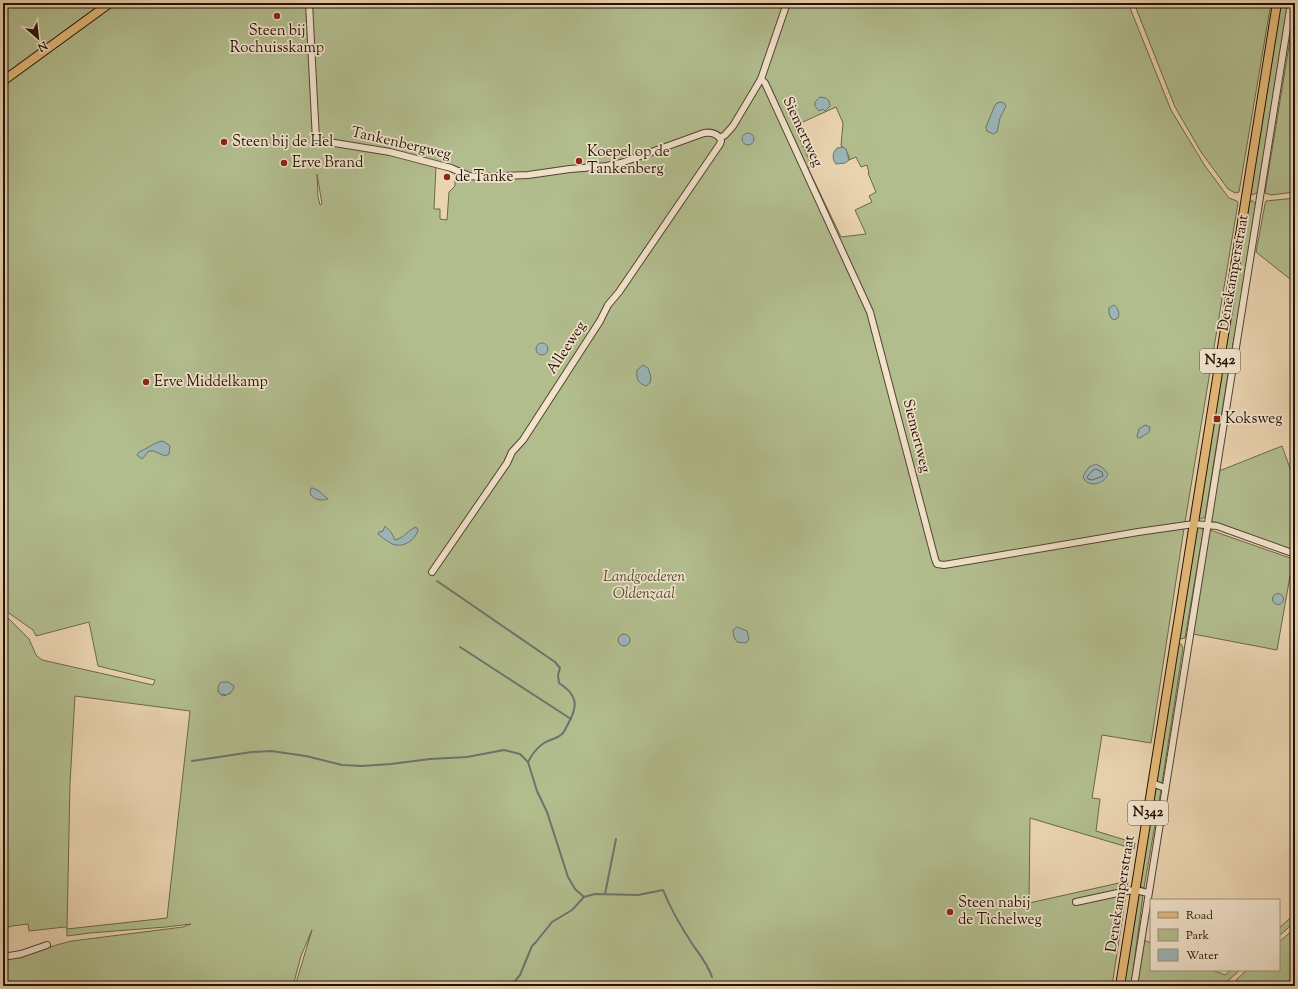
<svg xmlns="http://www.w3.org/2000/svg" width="1298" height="989" font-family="'Sorts Mill Goudy',serif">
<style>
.green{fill:#b2bd8e;stroke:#6a674a;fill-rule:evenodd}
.water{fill:#9cb5b6;stroke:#6c736f}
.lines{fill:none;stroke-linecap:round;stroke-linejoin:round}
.shore{stroke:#60635e;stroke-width:1}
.stream{stroke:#6c736f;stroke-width:2}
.minor-casing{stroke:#554230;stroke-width:8}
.major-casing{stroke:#231105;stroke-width:10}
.minor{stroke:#f1e3cc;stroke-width:6}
.major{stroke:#e5ba78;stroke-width:8}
.poi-dot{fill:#8f2418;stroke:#f1e3cc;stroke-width:1.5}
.labels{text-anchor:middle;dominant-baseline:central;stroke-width:3.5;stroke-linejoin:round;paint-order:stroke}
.shield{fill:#f1e3cc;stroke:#615041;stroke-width:1}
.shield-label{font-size:14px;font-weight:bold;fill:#231105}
.poi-label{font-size:15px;fill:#231105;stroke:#f1e3cc;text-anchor:start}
.street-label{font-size:15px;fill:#231105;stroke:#f1e3cc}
.park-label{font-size:15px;font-style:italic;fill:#554d35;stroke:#f1e3cc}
</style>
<rect width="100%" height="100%" fill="#ead4b0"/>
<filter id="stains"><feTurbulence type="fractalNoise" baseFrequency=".005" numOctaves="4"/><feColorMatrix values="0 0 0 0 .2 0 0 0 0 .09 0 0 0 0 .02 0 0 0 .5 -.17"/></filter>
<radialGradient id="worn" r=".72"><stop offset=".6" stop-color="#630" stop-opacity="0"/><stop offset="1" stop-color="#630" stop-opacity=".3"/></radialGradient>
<g class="green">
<path d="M3 3H1128L1171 110 1205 166 1229 198 1237 201 1238 203 1185 522 1151 743 1102 735 1092 798 1100 799 1096 831 1135 843 1134 849 1030 818 1029 903 1128 881 1112 986H295L312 930 301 956 293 986H3V960C27 957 48 946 72 941L183 927 191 924 166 927 90 933 67 936V929L65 927 29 931 28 924 12 926 3 929V613L29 639 36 655 42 660 153 685 155 680 98 666 89 622 36 636 33 630 3 609ZM836 107 843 123 841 146 843 147 849 156V160L856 157 861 167 867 165 869 173H868L876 192 869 196 872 202 855 210 866 234 841 237 808 168 812 166 794 126ZM436 166 455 173V186L449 192 447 220 440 219V209H434ZM317 174 322 204 320 205 318 197ZM220 683 231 693 223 696 218 692ZM75 696 190 711 167 918 67 929 70 783Z"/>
<polygon points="1134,3 1271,3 1239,192 1235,193 1228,189 1201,152 1175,107"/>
<polygon points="1279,3 1289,3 1259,187 1258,192 1253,195 1249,192"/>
<polygon points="1295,9 1295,192 1271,195 1265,193"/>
<polygon points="1295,198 1295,283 1256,252 1265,204 1266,201"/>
<polygon points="1251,201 1253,201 1257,206 1255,223 1232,349 1205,517 1201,519 1198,517 1249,203"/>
<polygon points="1282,446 1295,482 1295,552 1211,521 1219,471"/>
<polygon points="1199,527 1203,529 1203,532 1185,638 1180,639 1178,637 1197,528"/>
<polygon points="1210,530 1293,559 1277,650 1193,634"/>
<polygon points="1178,644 1181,644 1183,648 1162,783 1156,781"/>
<polygon points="1156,788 1161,789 1161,790 1144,888 1139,886 1154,789"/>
<polygon points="1138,894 1143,895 1131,986 1123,986"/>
<polygon points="1295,914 1295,922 1279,936 1279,928"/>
<polygon points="1295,928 1295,986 1248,986 1236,980 1247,970 1279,970 1279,942"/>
<polygon points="1144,940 1151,943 1151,970 1212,970 1225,975 1231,970 1240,970 1222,986 1137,986"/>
</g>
<g class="water">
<polygon points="820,97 826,98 829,101 830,106 825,111 823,109 819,111 815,106 815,102"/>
<polygon points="1001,102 1004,103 1006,106 1000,118 997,132 993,134 987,131 986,127 995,105 997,103"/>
<circle cx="748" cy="139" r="6"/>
<path d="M843 147 846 149 849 160 845 163 836 164C832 159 832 153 837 148Z"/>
<path d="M1114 305C1118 308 1120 313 1118 318L1114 320 1111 318 1109 313V308Z"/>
<circle cx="542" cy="349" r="6"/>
<path d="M643 365 648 368 651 377 650 383 646 386C638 383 636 379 637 370Z"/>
<polygon points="1145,425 1150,427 1149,432 1140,438 1138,438 1137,436 1139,429"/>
<path d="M163 441 170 446 169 454 165 456 154 451H149L142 459 137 455 139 452C147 449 154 442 163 441Z"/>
<path d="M1096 464 1103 468 1108 474C1105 484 1086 489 1083 476L1089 467Z"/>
<path d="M311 488H313L319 491 328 499C321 501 314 500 310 494Z"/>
<path d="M385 526 391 532 395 540C404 538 408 530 416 527L418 530C415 542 399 550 389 542 385 540 382 537 378 534L379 532 383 531Z"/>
<circle cx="1278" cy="599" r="5.5"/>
<polygon points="737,627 747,631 749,639 746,643 737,642 734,637 733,630"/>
<circle cx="624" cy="640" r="6"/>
<path d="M222 682H228L234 686 233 690 227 695 220 694C217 690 218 687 220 683Z"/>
</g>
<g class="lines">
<polygon class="shore" points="1096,469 1102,472 1103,476 1092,480 1088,479 1087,477 1092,471"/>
<g class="stream">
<path d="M437 581 555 662 560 668 558 675 559 683C576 694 579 704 569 722 567 726 565 730 563 733 558 739 550 739 544 743 536 748 532 755 528 762L537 791 547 812 568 877 575 889 584 897"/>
<polyline points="460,647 571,719"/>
<polyline points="192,761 252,752 271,751 306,756 342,765 362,766 391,764 430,759 467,757 504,750 520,754 528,762"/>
<polyline points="605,894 616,839"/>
<polyline points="714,982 717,986"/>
<path d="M511 986 520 975 532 946 536 942 552 922 572 910 584 897 595 894 638 895 663 890C671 910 681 927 693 945 700 955 708 965 712 977"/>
</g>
<g class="minor-casing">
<g id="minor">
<path d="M309 3 316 140 390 152 451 168 469 176 481 177 528 175 570 169 607 166 621 163 704 133C710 132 716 133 720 138"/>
<polyline points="761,79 765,83 870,312 935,559 937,564 944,565 1138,532 1194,524 1217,526 1295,554"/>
<polyline points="720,138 725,135 733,126 761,79 787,3"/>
<polyline points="432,572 507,463 512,452 523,440 600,321 608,305 619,292 720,144 721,141 720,138"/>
<polyline points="1152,783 1165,788"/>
<polyline points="1076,902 1127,891 1135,890 1148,893"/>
<polyline points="3,957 21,954 47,945"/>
<polyline points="1134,986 1291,3"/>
</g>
</g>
<g class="major-casing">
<g id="major">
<polyline points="3,81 110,3"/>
<polyline points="1120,986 1277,3"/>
</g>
</g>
<use href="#minor" class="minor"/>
<use href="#major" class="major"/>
</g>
<g class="poi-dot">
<circle cx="277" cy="16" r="4"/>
<circle cx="224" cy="142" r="4"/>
<circle cx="579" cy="161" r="4"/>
<circle cx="284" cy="163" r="4"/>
<circle cx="447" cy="177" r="4"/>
<circle cx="146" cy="382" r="4"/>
<rect x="1213" y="415" width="8" height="8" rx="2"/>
<circle cx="950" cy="912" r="4"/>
</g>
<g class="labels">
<g class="shield">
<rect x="1200" y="349" width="40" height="24" rx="3"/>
<rect x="1128" y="801" width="40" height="24" rx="3"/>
</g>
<g class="shield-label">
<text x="1220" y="361">N342</text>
<text x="1148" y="813">N342</text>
</g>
<g class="poi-label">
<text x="277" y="31" text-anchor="middle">Steen bij<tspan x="277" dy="17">Rochuisskamp</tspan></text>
<text x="232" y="142">Steen bij de Hel</text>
<text x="587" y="152">Koepel op de<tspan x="587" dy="17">Tankenberg</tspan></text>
<text x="292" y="163">Erve Brand</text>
<text x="455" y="177">de Tanke</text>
<text x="154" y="382">Erve Middelkamp</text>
<text x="1225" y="419">Koksweg</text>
<text x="958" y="903">Steen nabij<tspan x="958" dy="17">de Tichelweg</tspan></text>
</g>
<g class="street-label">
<text transform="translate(802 132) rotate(65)">Siemertweg</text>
<text transform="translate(401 144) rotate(13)">Tankenbergweg</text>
<text transform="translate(1234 273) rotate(-80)">Denekamperstraat</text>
<text transform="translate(567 348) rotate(-57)">Alleeweg</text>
<text transform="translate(916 436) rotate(76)">Siemertweg</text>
<text transform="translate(1121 894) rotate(-81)">Denekamperstraat</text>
</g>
<g class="park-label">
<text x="644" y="577">Landgoederen<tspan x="644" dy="17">Oldenzaal</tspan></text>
</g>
</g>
<rect width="1298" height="989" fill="none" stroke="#ead4b0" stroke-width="16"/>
<rect x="4" y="4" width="1290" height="981" fill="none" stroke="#231105" stroke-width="2"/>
<rect x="8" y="8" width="1282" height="973" fill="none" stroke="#231105"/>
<rect x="1150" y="899" width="130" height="72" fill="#f1e3cc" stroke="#9f8f7c"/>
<rect x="1158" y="912" width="20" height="6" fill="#e5ba78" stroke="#9f8f7c"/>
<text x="1186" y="919" font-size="12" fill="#231105">Road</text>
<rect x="1158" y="929" width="20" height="12" fill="#b2bd8e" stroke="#9f8f7c"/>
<text x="1186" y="939" font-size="12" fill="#231105">Park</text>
<rect x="1158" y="949" width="20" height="12" fill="#9cb5b6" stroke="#9f8f7c"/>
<text x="1186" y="959" font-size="12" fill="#231105">Water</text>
<g transform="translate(38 38) rotate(152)" stroke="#f1e3cc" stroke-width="3" paint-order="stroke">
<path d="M0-3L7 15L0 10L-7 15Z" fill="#231105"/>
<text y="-6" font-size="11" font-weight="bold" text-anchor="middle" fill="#231105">N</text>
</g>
<rect width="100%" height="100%" filter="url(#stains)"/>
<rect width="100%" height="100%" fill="url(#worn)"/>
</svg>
